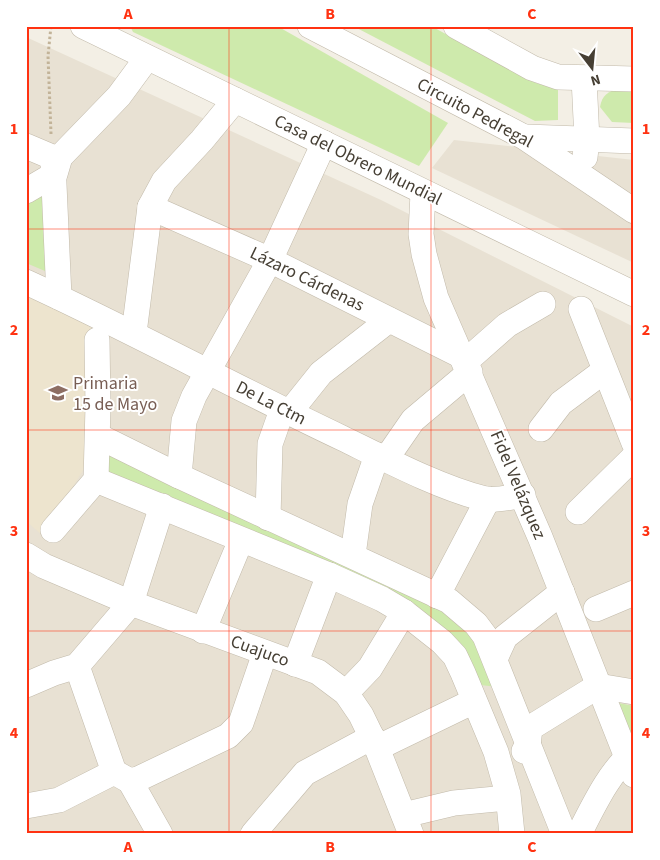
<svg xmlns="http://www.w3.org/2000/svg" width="660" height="860" font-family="'Source Sans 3',sans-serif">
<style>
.residential{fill:#e8e1d3}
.education{fill:#ede4ce}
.green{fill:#ceeaac}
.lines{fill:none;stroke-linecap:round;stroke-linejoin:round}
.minor-casing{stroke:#c2baaa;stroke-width:26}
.path{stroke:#c2b398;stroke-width:3;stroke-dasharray:2.5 2.5;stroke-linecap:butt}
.minor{stroke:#fff;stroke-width:25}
.grid{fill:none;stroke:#ff3211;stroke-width:1;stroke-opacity:0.55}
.labels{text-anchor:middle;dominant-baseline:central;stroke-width:4;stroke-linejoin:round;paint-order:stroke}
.street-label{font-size:18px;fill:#463f34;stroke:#fff}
.education-label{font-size:18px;fill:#785e54;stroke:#fff;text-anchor:start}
.neatline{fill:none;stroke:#ff3211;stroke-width:2}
.grid-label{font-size:16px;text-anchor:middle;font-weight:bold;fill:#ff3211}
</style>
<rect width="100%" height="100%" fill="#f3efe5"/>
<g class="residential">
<polygon points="26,37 381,200 634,327 634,834 26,834"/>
<polygon points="454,140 634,160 634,263 432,168"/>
</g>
<polygon class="education" points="26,293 91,324 88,462 43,536 26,521"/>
<g class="green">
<polygon points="130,26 277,26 448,123 419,166 133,32"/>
<polygon points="353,26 431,26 536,83 558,89 558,120 535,121"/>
<path d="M619 88H634V123L612 122 600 107C602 95 608 92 619 88Z"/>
<polygon points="26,194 46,195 45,271 26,263"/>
<polygon points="105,447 443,606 476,634 497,687 473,684 454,643 108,478"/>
<polygon points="613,702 634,706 634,745"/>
</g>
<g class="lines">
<g class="minor-casing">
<g id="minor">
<polyline points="83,26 634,294"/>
<polyline points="310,26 524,137 634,211"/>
<polyline points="456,26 532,68 558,77 634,79"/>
<polyline points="584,78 587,140 585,157"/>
<polyline points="526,137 634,141"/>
<polyline points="26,146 52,157 60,157"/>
<polyline points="53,162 59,297"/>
<polyline points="26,191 55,174 60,157 119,96 147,58"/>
<polyline points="423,193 421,234 424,254 436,298 540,537 634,775"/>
<polyline points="150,207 270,260 462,356"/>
<path d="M26 282C133 331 236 388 342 438 385 459 440 488 485 499 496 501 512 497 523 495"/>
<polyline points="581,309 634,443"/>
<polyline points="134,333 150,207 164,181 202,140 235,100"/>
<polyline points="465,362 507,325 543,304"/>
<polyline points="289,413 321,373 389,320"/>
<polyline points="541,429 561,403 604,371"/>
<polyline points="98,436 179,476 449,601 476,624 485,636 564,834"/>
<polyline points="386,459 413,420 470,372"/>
<polyline points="179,476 184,421 194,396 270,260 324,143"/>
<polyline points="96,480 329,575 382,599 404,612 442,642 455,656 463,673 496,752 508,794 512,834"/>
<polyline points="578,512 634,457"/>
<polyline points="268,518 270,444 282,410"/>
<polyline points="53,530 96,480 98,406 97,340"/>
<polyline points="26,555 44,566 131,603 318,672 346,693 361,715 377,748 411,834"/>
<polyline points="353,555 360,504 377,455"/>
<polyline points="437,596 488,499"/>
<polyline points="596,609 634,593"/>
<polyline points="203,631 241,540"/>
<polyline points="495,659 505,637 562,592"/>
<polyline points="295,664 329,575"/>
<polyline points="77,666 114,772"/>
<polyline points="26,685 54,673 77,666 131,603 162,506"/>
<polyline points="346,693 370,668 404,612"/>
<polyline points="377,748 474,701"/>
<polyline points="524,751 528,745 530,728 598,686 634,692"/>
<polyline points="114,772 130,781 138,779 228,736 241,723 265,653"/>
<polyline points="130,781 160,834"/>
<polyline points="26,806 59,800 114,772"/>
<polyline points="404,815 454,803 507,798"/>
<polyline points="253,834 305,773 372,737"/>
<path d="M579 834C594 805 609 772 634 751"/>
</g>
</g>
<polyline class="path" points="51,134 48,56 51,26"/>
<use href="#minor" class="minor"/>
</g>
<path class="grid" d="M229 26V834M431 26V834M26 229H634M26 430H634M26 631H634"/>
<defs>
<g id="school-bare" transform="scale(1.5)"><path d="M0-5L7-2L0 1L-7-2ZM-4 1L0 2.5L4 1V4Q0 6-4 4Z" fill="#8d6e63" stroke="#fff" stroke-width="2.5" paint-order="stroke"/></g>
</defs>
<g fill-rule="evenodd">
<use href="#school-bare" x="58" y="393"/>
</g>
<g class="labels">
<g class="street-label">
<text transform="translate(475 113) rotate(28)">Circuito Pedregal</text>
<text transform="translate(358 160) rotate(26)">Casa del Obrero Mundial</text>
<text transform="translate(307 279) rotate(26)">Lázaro Cárdenas</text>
<text transform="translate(271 403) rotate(27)">De La Ctm</text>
<text transform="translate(518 485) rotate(67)">Fidel Velázquez</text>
<text transform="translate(260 651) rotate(20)">Cuajuco</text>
</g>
<g class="education-label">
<text x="73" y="383">Primaria<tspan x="73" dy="21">15 de Mayo</tspan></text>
</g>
</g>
<rect width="660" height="860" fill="none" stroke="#ffffff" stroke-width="55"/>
<g transform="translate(592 68) rotate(164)" stroke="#ffffff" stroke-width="4" paint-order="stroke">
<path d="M0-4L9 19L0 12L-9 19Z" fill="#463f34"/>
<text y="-8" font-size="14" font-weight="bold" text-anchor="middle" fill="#463f34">N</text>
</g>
<rect x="28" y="28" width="604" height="804" class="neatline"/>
<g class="grid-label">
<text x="128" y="19">A</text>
<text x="330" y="19">B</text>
<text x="532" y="19">C</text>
<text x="14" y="134">1</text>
<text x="646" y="134">1</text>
<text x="14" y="335">2</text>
<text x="646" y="335">2</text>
<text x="14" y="536">3</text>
<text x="646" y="536">3</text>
<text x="14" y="738">4</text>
<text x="646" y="738">4</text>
<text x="128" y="852">A</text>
<text x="330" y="852">B</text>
<text x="532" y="852">C</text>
</g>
</svg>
